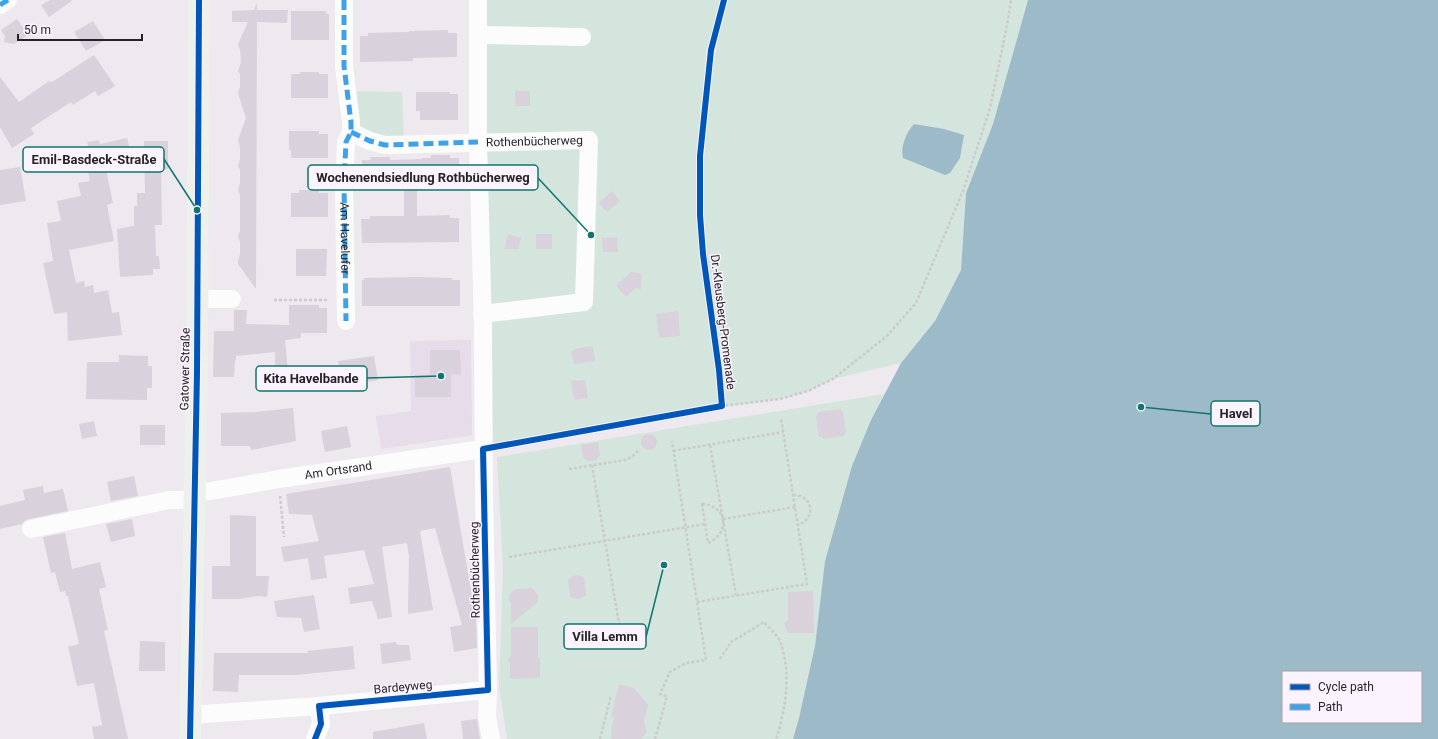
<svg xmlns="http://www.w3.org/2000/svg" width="1438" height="739" font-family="Roboto,sans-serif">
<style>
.built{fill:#e7dcea}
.green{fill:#d4e5dd}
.water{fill:#9cbac8;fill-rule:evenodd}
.building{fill:#d9d1db}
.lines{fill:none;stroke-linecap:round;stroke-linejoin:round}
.path{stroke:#cccbcc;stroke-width:2.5;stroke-dasharray:3 2;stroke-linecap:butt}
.minor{stroke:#fcfcfd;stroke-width:18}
.major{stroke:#eef0eb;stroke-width:22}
.quiet{stroke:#3ea2eb;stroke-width:5;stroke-dasharray:10 5;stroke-linecap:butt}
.cycleway-casing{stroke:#fbf3fe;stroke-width:8}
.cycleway{stroke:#0057b8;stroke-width:6}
.labels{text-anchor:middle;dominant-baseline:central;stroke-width:3;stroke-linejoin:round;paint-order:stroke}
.street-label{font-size:12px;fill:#262327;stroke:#fbf3fe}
.leader{fill:none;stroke:#0f766e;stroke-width:1.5}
.callout-dot{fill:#0f766e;stroke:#fbf3fe;stroke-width:1.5}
.callout{fill:#fbf3fe;stroke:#0f766e;stroke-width:1.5}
.callout-label{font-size:13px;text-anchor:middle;font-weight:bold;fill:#262327}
</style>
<rect width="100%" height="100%" fill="#eee8ef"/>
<polygon class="built" points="471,340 472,435 381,449 376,416 411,411 410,341"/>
<g class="green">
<polygon points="478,0 723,0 706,51 705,99 716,51 725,0 1028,0 993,124 966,193 961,270 935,321 901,363 833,379 808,391 780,399 722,406 483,449"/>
<polygon points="355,91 402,92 404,142 381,142 361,129 357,119"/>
<polygon points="884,394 871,420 852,466 825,561 815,646 799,718 793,739 507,739 499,686 503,569 497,457"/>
</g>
<g class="water">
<path d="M1028 0H1438V739H793L799 718 815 646 825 561 852 466 871 420 901 363 935 321 961 270 966 193 993 124ZM1283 672H1421V722H1283Z"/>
<path d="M914 124 944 129 964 135 960 158 950 173 945 175 903 158C900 147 906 133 914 124Z"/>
</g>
<g class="building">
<polygon points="50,0 73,0 49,17 41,5"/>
<polygon points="257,3 257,10 288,10 287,23 257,22 256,289 238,264 238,261 240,254 240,242 238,236 240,231 240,195 238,190 240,183 240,170 238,166 240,159 240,147 238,140 246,118 238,93 240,87 240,74 238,71 241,62 240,50 238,44 248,22 232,22 232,11 254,10"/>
<polygon points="291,11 326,11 326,14 329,14 329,40 291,40"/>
<polygon points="17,19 28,35 14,44 4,42 5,36 1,30"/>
<polygon points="93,21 105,40 86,51 74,32"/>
<polygon points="448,30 448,33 457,33 457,57 413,58 413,61 360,62 360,36 368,36 368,33 409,32 409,31"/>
<polygon points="94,55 115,86 98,96 95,91 73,105 71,102 31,128 34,134 12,148 0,127 0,77 19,102 49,81 52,82"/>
<polygon points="300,72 319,72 319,74 328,74 328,98 291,98 291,74 300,74"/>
<rect x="515" y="91" width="15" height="15"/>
<polygon points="416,92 450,92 450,94 458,94 458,120 420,120 420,111 416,111"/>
<polygon points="289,131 319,131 319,134 328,134 328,158 291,158 291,150 289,150"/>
<polygon points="127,138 130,150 103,156 113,203 107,205 114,241 69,250 76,283 84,281 85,287 93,285 94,293 108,290 112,313 119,312 122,335 68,341 67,312 54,314 43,263 53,261 47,223 61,221 57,201 81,196 78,183 90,181 83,147 88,146 87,142 99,140 100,144"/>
<polygon points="144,141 168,141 168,169 161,169 162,225 155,225 156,256 159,256 160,269 153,269 153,275 120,277 117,229 134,226 134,206 137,206 137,193 145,193"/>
<polygon points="431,155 450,155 450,158 459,158 459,182 417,182 417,216 450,215 450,218 459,218 459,242 362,243 361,219 370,219 370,216 404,216 404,184 362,184 362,160 371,160 370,157 390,157 390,160 422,159 422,158 431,158"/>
<polygon points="20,167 26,201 0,205 0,170"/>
<polygon points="299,190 319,190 319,193 328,193 328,217 291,217 291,193 299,193"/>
<polygon points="612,191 620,201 607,212 599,203"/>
<polygon points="508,234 521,238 518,249 504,249"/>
<rect x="536" y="234" width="16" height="15"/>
<polygon points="617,237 618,252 603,252 602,238"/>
<polygon points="296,249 327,249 326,276 296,276"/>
<polygon points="631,272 641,273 641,289 635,288 626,297 616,286"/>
<polygon points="417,277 452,278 452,280 460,280 460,306 362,306 362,280 364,280 364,278"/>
<polygon points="289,305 319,305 319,308 327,308 327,333 301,333 301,338 285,340 288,371 275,371 275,352 236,356 236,360 235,360 234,377 213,377 214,331 234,331 234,310 247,310 246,324 289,325"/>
<polygon points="678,311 680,336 659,338 656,314"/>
<polygon points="593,346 595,361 574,364 571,351 575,350 574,349"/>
<polygon points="430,350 460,350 461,375 451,374 451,397 415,397 415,375 430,375"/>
<polygon points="119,355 148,356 148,366 152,366 152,388 147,388 147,400 86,399 87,362 119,362"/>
<polygon points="374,356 378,380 367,382 367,387 353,388 352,384 341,386 338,361"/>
<polygon points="585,380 588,398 574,400 571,381"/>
<polygon points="293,408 296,441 251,450 250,446 221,446 221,413 257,412"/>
<polygon points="841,409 841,411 843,411 846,432 844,434 844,436 823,439 822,437 819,437 816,417 818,412"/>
<polygon points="94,421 97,436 82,439 79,424"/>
<rect x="140" y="425" width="25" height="20"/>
<polygon points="347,426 351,447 325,452 321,431"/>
<circle cx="649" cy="442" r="8"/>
<polygon points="598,442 600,455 596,460 588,461 583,457 581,445"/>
<polygon points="450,467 476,620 477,648 454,652 450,627 462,625 435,528 420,531 433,610 408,614 409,556 407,543 382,547 392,617 378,619 372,601 350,604 348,588 374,584 364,550 324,556 327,578 311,580 308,558 284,562 281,547 319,541 312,515 289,514 286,494"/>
<polygon points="134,476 138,496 111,501 107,482"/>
<polygon points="43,486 44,493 63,489 68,511 29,519 24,521 22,524 0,529 0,506 25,500 23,490"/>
<polygon points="230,515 256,516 256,576 269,576 267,597 258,596 239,599 212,599 212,566 230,566"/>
<polygon points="132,519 135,536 111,542 106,524"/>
<polygon points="65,533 72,569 100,562 106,587 99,589 108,630 104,631 128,739 94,739 92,727 102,725 94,683 77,686 68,647 79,644 68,596 66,596 65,591 60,592 55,572 51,573 43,537"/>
<polygon points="578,575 584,577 586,595 581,598 576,599 570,597 568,580 572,576"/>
<polygon points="532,588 538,595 538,602 511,624 511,604 509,601 509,594 516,589"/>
<polygon points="813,591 814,633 788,633 784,623 788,620 788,592"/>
<polygon points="314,595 320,629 304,632 301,618 277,617 274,601"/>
<polygon points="511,627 538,627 538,657 540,658 540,678 510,679 510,664 508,660 511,655"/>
<polygon points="140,641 165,642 165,671 139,671"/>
<polygon points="396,642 397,645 409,645 411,660 382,664 380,644"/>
<polygon points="353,646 355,669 296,675 239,675 238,692 213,691 214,653 308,653 307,651"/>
<polygon points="619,684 634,688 648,705 644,722 646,728 646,733 641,739 611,739 612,732 611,730 614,717 611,717"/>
<polygon points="477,719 480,739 463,739 461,721"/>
<polygon points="424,723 427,739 373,739 373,732"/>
</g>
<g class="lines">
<g class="path">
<polyline points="274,300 329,300"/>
<polyline points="722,406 719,370 703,254 700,215 700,156 711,50 724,0"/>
<polyline points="710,445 736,595"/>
<polyline points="499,446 722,406 780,399 808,391 833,379 888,335 916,303 963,191 990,108 1007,25 1011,0"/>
<polyline points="673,451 783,432"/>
<polyline points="592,465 623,647"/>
<polyline points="569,469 625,460 633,456 639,450"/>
<path d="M793 495C813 495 817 518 798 525"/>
<polyline points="280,496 284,537"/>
<path d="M702 504C727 505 731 533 708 543Z"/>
<polyline points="723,519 795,507"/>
<polyline points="509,557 705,524"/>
<polyline points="697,602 807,584 781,418"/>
<path d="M720 659 731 642 764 622C769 628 779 636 781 644 791 673 786 710 776 739"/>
<polyline points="600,739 611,696"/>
<polyline points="655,739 667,696 660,694 670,672 686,663 706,660 672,441"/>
</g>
<g class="minor">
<polyline points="344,0 344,66 351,122 351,132 346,142 344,184 346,321"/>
<polyline points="478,0 478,142 483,327 484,496 488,690 487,716 491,739"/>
<polyline points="0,5 8,0"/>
<polyline points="478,35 582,37"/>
<path id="s1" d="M351 132 370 141 385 145 589 140 584 302 482 314"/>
<polyline points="197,299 232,299"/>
<path id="s2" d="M194 492 211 491 279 479 483 449"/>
<polyline points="31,529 169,500 194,500"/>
<polyline points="190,715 319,706 488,690"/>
<polyline points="315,739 321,724 319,706"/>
</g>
<polyline class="major" points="190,739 197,373 199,0"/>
<g class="quiet">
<path id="s3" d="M344 0V66L351 122V132L346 142 344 184 346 321"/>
<polyline points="0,5 8,0"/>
<polyline points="351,132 370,141 385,145 478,142"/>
</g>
<g class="cycleway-casing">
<g id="cycleway">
<polyline points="190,739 197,373 199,0"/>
<polyline points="315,739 321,724 319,706 488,690 483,449 722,406 719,370 703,254 700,215 700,156 711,50 724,0"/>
</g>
</g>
<use href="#cycleway" class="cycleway"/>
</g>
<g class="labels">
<g class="street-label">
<text stroke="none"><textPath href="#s1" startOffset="186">Rothenbücherweg</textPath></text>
<text stroke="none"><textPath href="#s3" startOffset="240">Am Havelufer</textPath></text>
<text transform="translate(723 322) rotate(83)">Dr.-Kleusberg-Promenade</text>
<text transform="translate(185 369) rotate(-89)">Gatower Straße</text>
<text stroke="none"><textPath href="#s2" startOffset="146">Am Ortsrand</textPath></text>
<text transform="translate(475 570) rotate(-91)">Rothenbücherweg</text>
<text transform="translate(403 687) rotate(-5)">Bardeyweg</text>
</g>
</g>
<path class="leader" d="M197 210L164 159M591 235L538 178M441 376L367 378M1141 407L1211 414M664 565L646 637"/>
<g class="callout-dot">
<circle cx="197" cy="210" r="4"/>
<circle cx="591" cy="235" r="4"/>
<circle cx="441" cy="376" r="4"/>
<circle cx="1141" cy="407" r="4"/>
<circle cx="664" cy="565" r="4"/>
</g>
<g class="callout">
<rect x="23" y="147" width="141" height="25" rx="4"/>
<rect x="308" y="165" width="230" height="25" rx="4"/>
<rect x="256" y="366" width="111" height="25" rx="4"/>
<rect x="1211" y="401" width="49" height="25" rx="4"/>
<rect x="564" y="624" width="82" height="25" rx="4"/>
</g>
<g class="callout-label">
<text x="94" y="164">Emil-Basdeck-Straße</text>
<text x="423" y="182">Wochenendsiedlung Rothbücherweg</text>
<text x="311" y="383">Kita Havelbande</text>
<text x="1236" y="418">Havel</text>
<text x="605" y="641">Villa Lemm</text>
</g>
<rect x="1282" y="671" width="140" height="52" fill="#fbf3fe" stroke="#a6a0a8"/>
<rect x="1290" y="684" width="20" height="6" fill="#0057b8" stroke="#a6a0a8"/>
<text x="1318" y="691" font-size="12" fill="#262327">Cycle path</text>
<rect x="1290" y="704" width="20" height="6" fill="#3ea2eb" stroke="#a6a0a8"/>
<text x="1318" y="711" font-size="12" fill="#262327">Path</text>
<path d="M18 34v6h124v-6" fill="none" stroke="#262327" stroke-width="2"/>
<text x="24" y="34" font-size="12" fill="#262327" stroke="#fbf3fe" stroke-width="3" paint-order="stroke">50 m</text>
</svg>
